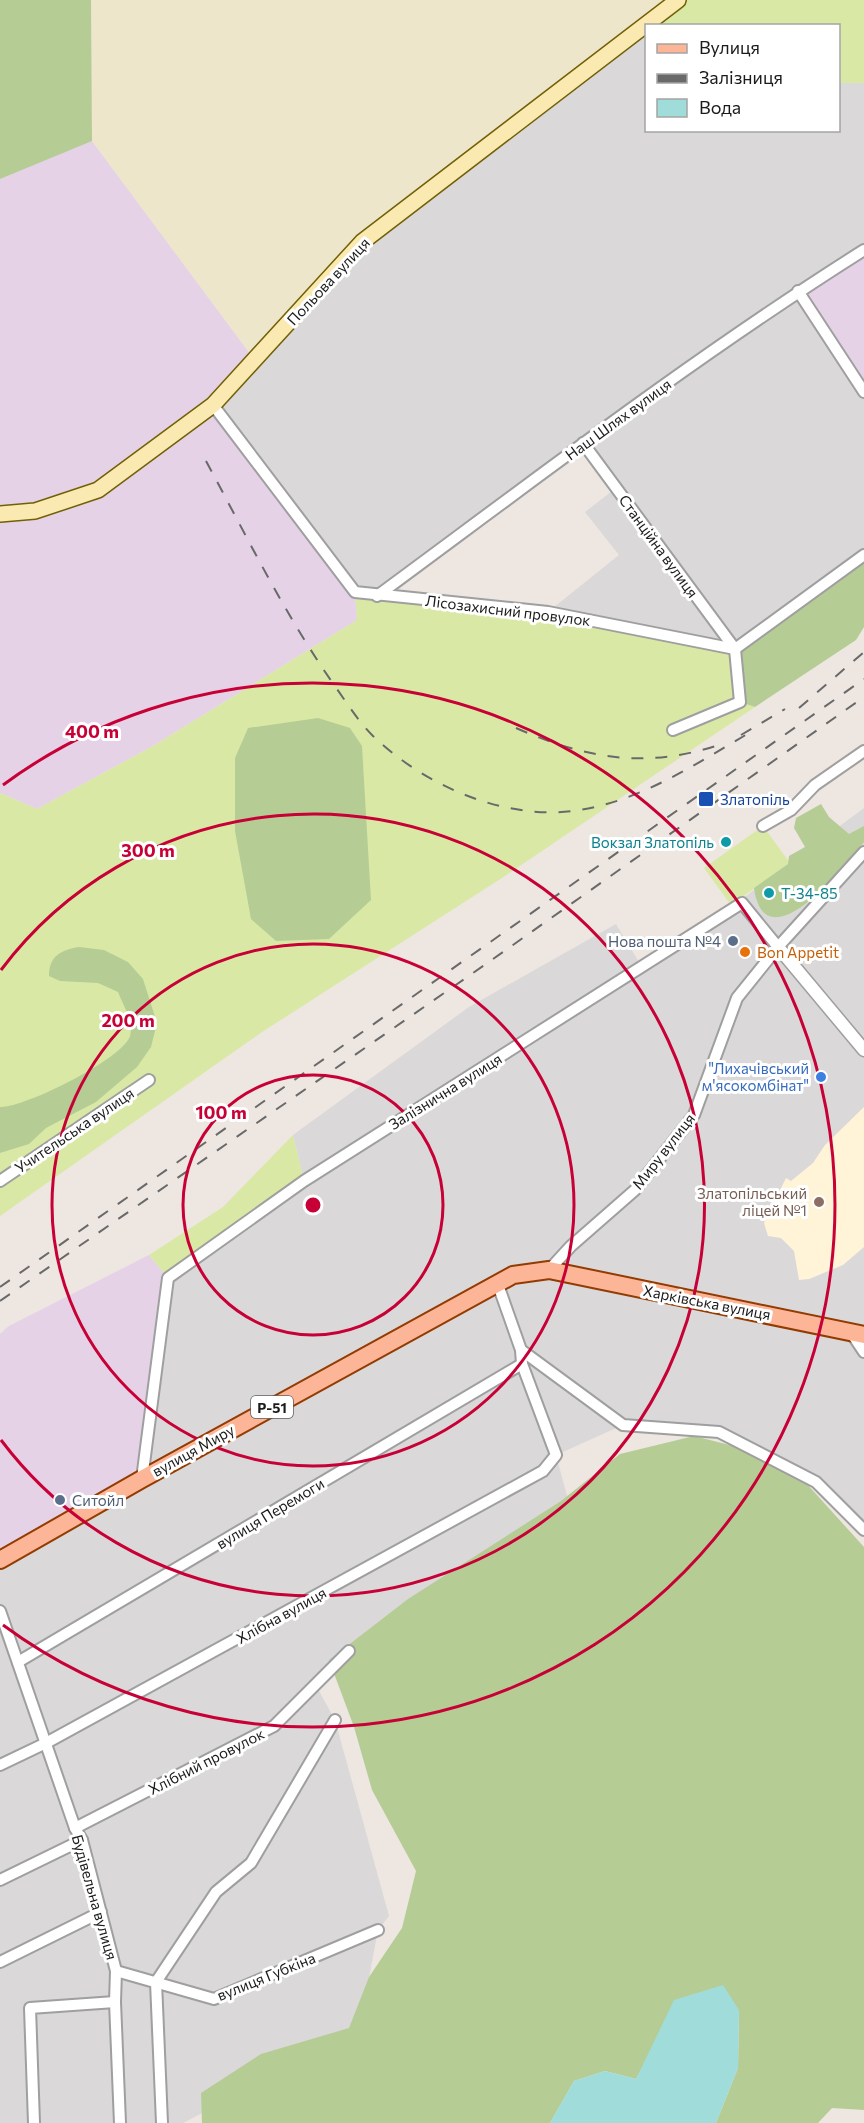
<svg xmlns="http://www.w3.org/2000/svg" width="864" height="2123" font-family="Commissioner,sans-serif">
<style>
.residential{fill:#dad8d9}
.industrial{fill:#e5d2e7}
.education{fill:#fff4d8}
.farmland{fill:#ede6cb}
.grass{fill:#d9e9a5}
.forest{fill:#b5cd95}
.water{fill:#a0dcd9}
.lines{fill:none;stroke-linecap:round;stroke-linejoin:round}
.minor-casing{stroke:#9f9f9f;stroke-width:14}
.tertiary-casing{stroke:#9f9f9f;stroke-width:15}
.secondary-casing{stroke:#716004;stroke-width:18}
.primary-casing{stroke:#933b00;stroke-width:20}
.minor{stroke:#fff;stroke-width:10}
.tertiary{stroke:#fff;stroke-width:12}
.secondary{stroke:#faeab2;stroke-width:15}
.primary{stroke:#fcb597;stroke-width:16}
.rail{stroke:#696969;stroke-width:2;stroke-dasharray:12 12;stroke-linecap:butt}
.ring{fill:none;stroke:#c70036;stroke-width:3}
.transit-dot{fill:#1a4fb4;stroke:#fff;stroke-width:2}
.culture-dot{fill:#0f9aa8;stroke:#fff;stroke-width:2}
.service-dot{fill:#5c6f8a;stroke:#fff;stroke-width:2}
.food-dot{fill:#e8710a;stroke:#fff;stroke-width:2}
.shop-dot{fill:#3f7fe0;stroke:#fff;stroke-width:2}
.education-dot{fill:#8d6e63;stroke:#fff;stroke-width:2}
.labels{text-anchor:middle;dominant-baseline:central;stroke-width:6;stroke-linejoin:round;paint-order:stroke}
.shield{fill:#fff;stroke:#5f5f5f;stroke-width:1.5}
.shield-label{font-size:14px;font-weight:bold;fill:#1b1b1b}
.street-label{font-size:15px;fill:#1b1b1b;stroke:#fff}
.transit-label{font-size:15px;fill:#164399;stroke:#fff;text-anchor:start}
.culture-label{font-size:15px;fill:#0d838f;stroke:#fff;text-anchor:end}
.service-label{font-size:15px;fill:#4e5e75;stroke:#fff;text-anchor:end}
.food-label{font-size:15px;fill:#c56008;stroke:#fff;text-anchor:start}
.shop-label{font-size:15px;fill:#366cbe;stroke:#fff;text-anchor:end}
.education-label{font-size:15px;fill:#785e54;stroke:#fff;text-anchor:end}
.centre{fill:#c70036;stroke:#fff;stroke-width:3}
.ring-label{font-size:18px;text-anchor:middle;font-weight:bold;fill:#c70036;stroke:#fff;stroke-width:6;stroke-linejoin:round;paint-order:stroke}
</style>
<rect width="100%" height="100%" fill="#ede6e1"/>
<g class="residential">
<polygon points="646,26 646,130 838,130 839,83 864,83 864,555 735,649 548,612 619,555 585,512 616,488 583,443 377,596 355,592 213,405 362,242"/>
<polygon points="864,808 864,1530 816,1482 719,1432 623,1425 556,1455 570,1507 314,1682 335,1720 389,1916 378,1930 359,2031 183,2123 0,2123 0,1560 168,1278 304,1181 293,1135 469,1007 616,924 640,964 746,896"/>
</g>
<g class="industrial">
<polygon points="0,70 92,141 254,359 213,405 355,592 357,620 153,746 37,809 0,793"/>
<polygon points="864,250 864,392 798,291"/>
<polygon points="149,1255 168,1278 142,1479 0,1560 0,1334 9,1326"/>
</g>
<polygon class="education" points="864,1107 864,1247 843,1265 809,1279 799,1280 794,1251 781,1238 768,1236 764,1223 786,1178 791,1181 813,1163 825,1145"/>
<polygon class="farmland" points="91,0 682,0 362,242 254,359 92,141"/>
<g class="grass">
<polygon points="678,0 864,0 864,83 839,83 838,26 651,26"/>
<polygon points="355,592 548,612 735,649 740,702 755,707 505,876 262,1032 0,1216 0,793 37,809 153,746 357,620"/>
<polygon points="763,826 790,863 731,905 704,868"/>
<polygon points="293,1135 304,1181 168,1278 149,1255 223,1207"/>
</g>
<g class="forest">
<polygon points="0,0 91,0 92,141 0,179"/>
<polygon points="864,555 864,627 856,640 755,707 740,702 735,649"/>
<polygon points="318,718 350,728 362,746 371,900 329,939 276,941 251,919 235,831 235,758 248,728"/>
<path d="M821 804 829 817 849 834 864 826V842C846 866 765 966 754 888L788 864 789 856 805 847 794 828 796 818Z"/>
<path d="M79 947 104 950 128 962 143 979 157 1023 151 1047 137 1067 96 1102 46 1128 29 1144 0 1153V1107C24 1108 123 1059 130 1036 134 1022 123 1005 118 992L98 983 60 981 49 976C49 956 61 950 79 947Z"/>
<polygon points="694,1436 761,1453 806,1483 864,1547 864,2110 832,2108 818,2123 716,2123 738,2068 739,2010 655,2043 636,2079 605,2071 574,2081 550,2123 202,2123 201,2093 261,2054 349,2028 369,1977 402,1928 416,1871 372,1790 354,1727 329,1660 408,1599 561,1501 620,1454"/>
</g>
<polygon class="water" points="723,1985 739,2010 738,2068 716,2123 550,2123 574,2081 605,2071 636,2079 674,2000"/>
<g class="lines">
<g class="minor-casing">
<g id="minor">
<polyline points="798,291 864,392"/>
<polyline points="213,405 355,592 548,612 735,649 864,555"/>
<polyline points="583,443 735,649"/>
<path d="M377 596C537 478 696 356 864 250"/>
<polyline points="673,730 740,702 735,649"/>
<polyline points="763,826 791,810 815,785 864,751"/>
<polyline points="0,1181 149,1080"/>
<polyline points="549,1270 571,1246 635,1190 694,1115 737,998 778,947"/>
<polyline points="497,1282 521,1350 623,1425 719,1432 816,1482 864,1530"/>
<polyline points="850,1331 864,1352"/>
<polyline points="142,1479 168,1278 304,1181 742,903 778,947 864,852"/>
<polyline points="0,1611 75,1828 82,1840 116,1971 115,2002 120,2123"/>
<polyline points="18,1662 522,1364"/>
<polyline points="0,1765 46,1743 543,1471 556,1455 522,1364 521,1350"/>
<polyline points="75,1828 274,1726 349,1651"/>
<polyline points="0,1880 82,1840"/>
<polyline points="0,1962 101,1912"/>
<polyline points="116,1971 214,1999 378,1930"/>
<polyline points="34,2123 30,2008 115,2002"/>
<polyline points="162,2123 156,1982 216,1892 251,1863 335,1720"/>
</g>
</g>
<g class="tertiary-casing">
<polyline id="tertiary" points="778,947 864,1050"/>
</g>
<g class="secondary-casing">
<polyline id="secondary" points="0,514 35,511 98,490 213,405 362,242 678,0"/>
</g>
<g class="primary-casing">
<polyline id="primary" points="0,1560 142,1479 513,1275 549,1270 864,1335"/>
</g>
<use href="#minor" class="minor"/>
<use href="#tertiary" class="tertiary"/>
<use href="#secondary" class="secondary"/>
<use href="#primary" class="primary"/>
<g class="rail">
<path d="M206 461C246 535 284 613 332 682 345 700 357 720 373 736 425 786 507 822 580 810 642 800 696 764 749 733"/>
<polyline points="799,708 864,652"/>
<path d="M516 728C585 758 642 769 716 746"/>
<polyline points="741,735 785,709"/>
<polyline points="0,1287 864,679"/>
<polyline points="0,1301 486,964 864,697"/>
</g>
</g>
<g class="ring">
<circle cx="313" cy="1205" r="130"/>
<circle cx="313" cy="1205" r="261"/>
<path d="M1 970A391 391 0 1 1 1 1440"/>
<path d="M3 785A522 522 0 1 1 3 1625"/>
</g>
<rect class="transit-dot" x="698" y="791" width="16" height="16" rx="3"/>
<g class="culture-dot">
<circle cx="726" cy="842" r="6"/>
<circle cx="769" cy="893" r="6"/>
</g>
<g class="service-dot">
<circle cx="733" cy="941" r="6"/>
<circle cx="60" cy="1500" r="6"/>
</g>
<circle class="food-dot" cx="745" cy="952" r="6"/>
<circle class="shop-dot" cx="821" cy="1077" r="6"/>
<circle class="education-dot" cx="819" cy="1202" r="6"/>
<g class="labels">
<rect class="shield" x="251" y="1396" width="42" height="22" rx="4.5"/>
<g class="shield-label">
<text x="272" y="1407">Р-51</text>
</g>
<g class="street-label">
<text transform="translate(328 281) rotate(-47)">Польова вулиця</text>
<text transform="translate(618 419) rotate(-36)">Наш Шлях вулиця</text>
<text transform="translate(659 546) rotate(54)">Станційна вулиця</text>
<text transform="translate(508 610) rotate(7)">Лісозахисний провулок</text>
<text transform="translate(445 1091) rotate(-32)">Залізнична вулиця</text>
<text transform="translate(74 1130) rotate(-34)">Учительська вулиця</text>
<text transform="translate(663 1151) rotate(-52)">Миру вулиця</text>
<text transform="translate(707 1302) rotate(11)">Харківська вулиця</text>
<text transform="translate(193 1450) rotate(-29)">вулиця Миру</text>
<text transform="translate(270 1513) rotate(-31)">вулиця Перемоги</text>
<text transform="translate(281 1615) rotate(-29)">Хлібна вулиця</text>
<text transform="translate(206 1761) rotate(-27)">Хлібний провулок</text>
<text transform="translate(95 1897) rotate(74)">Будівельна вулиця</text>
<text transform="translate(266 1976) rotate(-22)">вулиця Губкіна</text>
</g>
<g class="transit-label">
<text x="720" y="799">Златопіль</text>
</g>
<g class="culture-label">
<text x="714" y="842">Вокзал Златопіль</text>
<text x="781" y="893" text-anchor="start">Т-34-85</text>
</g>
<g class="service-label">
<text x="721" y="941">Нова пошта №4</text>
<text x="72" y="1500" text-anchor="start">Ситойл</text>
</g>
<g class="food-label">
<text x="757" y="952">Bon Appetit</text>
</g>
<g class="shop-label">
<text x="809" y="1068">"Лихачівський<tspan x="809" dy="17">м'ясокомбінат"</tspan></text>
</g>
<g class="education-label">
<text x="807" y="1193">Златопільський<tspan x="807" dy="17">ліцей №1</tspan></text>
</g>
</g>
<circle cx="313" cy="1205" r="9" class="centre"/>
<g class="ring-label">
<text x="92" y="738">400 m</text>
<text x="148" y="857">300 m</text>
<text x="128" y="1027">200 m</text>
<text x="221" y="1119">100 m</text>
</g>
<rect x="645" y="24" width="195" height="108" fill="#ffffff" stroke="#a4a4a4" stroke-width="1.5"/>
<rect x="657" y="44" width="30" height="9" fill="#fcb597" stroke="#a4a4a4" stroke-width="1.5"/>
<text x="699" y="54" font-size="18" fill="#1b1b1b">Вулиця</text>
<rect x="657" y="74" width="30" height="9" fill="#696969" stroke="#a4a4a4" stroke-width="1.5"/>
<text x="699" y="84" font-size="18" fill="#1b1b1b">Залізниця</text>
<rect x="657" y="99" width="30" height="18" fill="#a0dcd9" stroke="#a4a4a4" stroke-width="1.5"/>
<text x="699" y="114" font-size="18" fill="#1b1b1b">Вода</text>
</svg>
